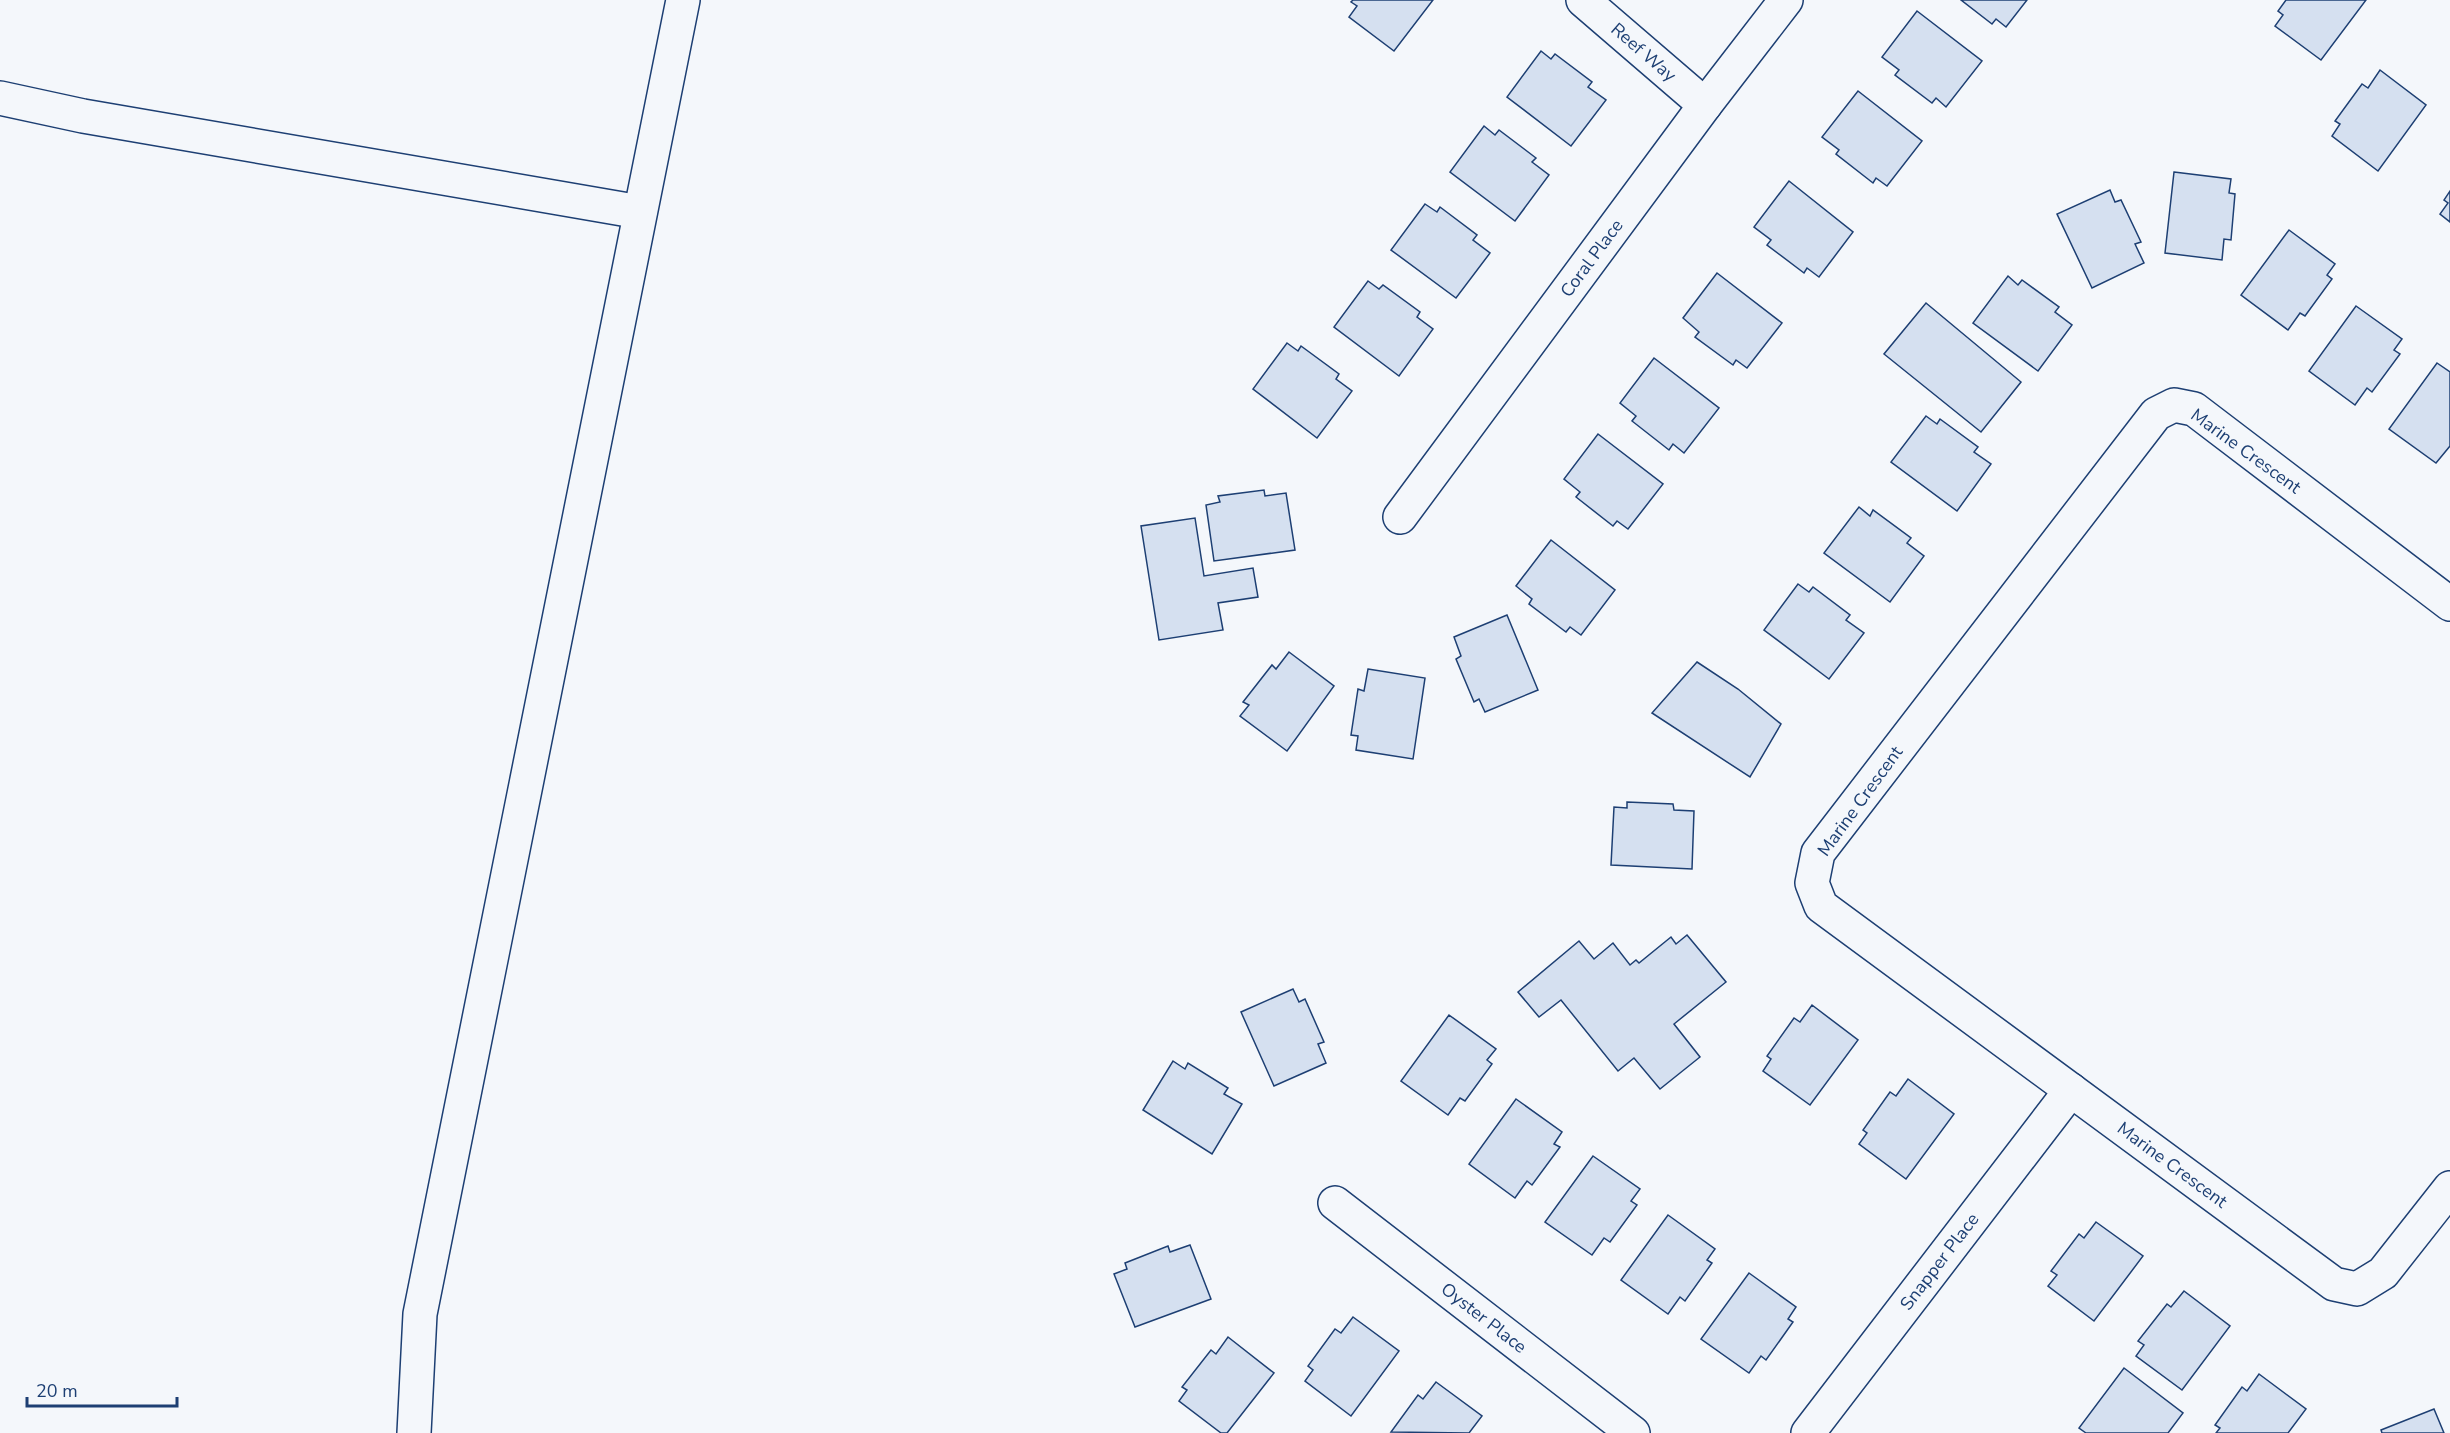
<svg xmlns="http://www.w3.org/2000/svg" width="2450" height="1433" font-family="'Nunito Sans',sans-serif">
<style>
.building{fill:#d5e0f0;stroke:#1d3f73;stroke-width:1.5}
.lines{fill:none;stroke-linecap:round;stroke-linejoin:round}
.minor-casing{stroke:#1d3f73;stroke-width:36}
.minor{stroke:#f4f7fb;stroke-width:33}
.labels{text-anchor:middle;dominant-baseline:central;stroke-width:4.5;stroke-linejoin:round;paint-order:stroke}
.street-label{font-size:18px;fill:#1d3f73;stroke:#f4f7fb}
</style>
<rect width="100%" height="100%" fill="#f4f7fb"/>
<g class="building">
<polygon points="1353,0 1433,0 1394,51 1349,17 1357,6 1351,2"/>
<polygon points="1961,0 2027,0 2006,27 1996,19 1992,24"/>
<polygon points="2286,0 2366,0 2321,60 2275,26 2283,15 2278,11"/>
<polygon points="1917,11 1982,61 1946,107 1936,98 1932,103 1895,75 1899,70 1882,57"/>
<polygon points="1541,51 1551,59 1555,54 1592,82 1588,87 1606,100 1571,146 1507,97"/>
<polygon points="2380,70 2426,105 2378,171 2332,136 2340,124 2335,121 2362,84 2368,88"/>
<polygon points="1858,91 1922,141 1887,186 1876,178 1873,183 1836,154 1839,150 1822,137"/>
<polygon points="1484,126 1495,135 1499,130 1536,158 1532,162 1549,175 1515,221 1450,172"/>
<polygon points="2174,172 2231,179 2229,193 2235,194 2231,240 2224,239 2222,260 2165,253"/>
<polygon points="1789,181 1853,232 1819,277 1807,268 1804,273 1767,245 1771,240 1754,227"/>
<polygon points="2110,190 2115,202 2121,200 2141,242 2135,244 2144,263 2092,288 2057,214"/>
<polygon points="2450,191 2450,222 2440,214 2448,203 2444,200"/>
<polygon points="1425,204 1437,212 1440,207 1477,235 1473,240 1490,253 1456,298 1391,250"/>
<polygon points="2289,230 2335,264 2327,275 2332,279 2305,316 2300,313 2288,330 2241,295"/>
<polygon points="1717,273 1782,323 1747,368 1736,360 1733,365 1695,337 1699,332 1683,318"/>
<polygon points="2008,276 2018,285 2022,280 2059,307 2055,312 2072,325 2038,371 1973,323"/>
<polygon points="1368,281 1379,289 1383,285 1420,312 1417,317 1433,329 1399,376 1334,327"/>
<polygon points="1926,303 2021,382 1981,432 1884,354"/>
<polygon points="2356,306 2402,339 2394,350 2400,354 2372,392 2367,388 2355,405 2309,371"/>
<polygon points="1287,343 1298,351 1301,346 1339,374 1336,379 1352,391 1317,438 1253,389"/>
<polygon points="1654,358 1719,408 1684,453 1673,444 1669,450 1632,421 1636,416 1620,403"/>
<polygon points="2437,363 2450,372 2450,446 2436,463 2389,429"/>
<polygon points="1926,416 1937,424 1940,419 1978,447 1974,452 1991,464 1957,511 1891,462"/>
<polygon points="1598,434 1663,484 1628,529 1617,521 1613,526 1576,497 1580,492 1564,479"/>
<polygon points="1264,490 1265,496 1286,493 1295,550 1214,561 1206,505 1220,502 1218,496"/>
<polygon points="1859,507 1870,516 1873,510 1911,538 1907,543 1924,556 1890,602 1824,553"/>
<polygon points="1195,518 1204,576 1253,568 1258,597 1218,603 1223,630 1159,640 1141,526"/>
<polygon points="1551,540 1615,590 1581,635 1570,627 1566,632 1529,604 1532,599 1516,586"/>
<polygon points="1798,584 1809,592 1813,587 1850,615 1846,620 1864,633 1829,679 1764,630"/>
<polygon points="1507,615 1538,690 1485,712 1479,699 1474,702 1456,659 1461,656 1454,637"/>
<polygon points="1289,652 1334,686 1287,751 1240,716 1249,705 1243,702 1272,665 1276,669"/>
<polygon points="1697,662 1738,689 1781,724 1750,777 1652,713"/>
<polygon points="1368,669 1425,678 1413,759 1356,750 1358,736 1351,735 1358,689 1364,691"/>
<polygon points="1627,802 1673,804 1674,810 1694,811 1692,869 1611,865 1614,807 1627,808"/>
<polygon points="1687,935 1726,982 1674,1024 1700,1057 1660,1089 1634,1058 1618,1071 1561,1000 1539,1017 1518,992 1579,941 1594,959 1613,943 1630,965 1636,960 1639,963 1671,937 1676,944"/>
<polygon points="1293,989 1299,1002 1305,999 1324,1042 1318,1044 1326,1063 1274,1086 1241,1012"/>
<polygon points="1812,1005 1858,1040 1810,1105 1763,1071 1771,1059 1767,1056 1794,1018 1800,1022"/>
<polygon points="1449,1015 1496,1049 1487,1060 1492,1064 1465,1101 1460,1098 1448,1115 1401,1081"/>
<polygon points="1173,1061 1185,1069 1188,1063 1228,1088 1224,1094 1242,1104 1212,1154 1143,1110"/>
<polygon points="1908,1079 1954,1114 1906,1179 1859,1144 1867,1133 1863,1130 1890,1092 1896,1096"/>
<polygon points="1516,1099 1562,1132 1554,1144 1560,1147 1532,1185 1527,1181 1515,1198 1469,1164"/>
<polygon points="1593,1156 1640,1189 1631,1201 1637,1205 1610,1242 1604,1238 1592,1255 1545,1222"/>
<polygon points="1668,1215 1715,1249 1707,1260 1712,1263 1685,1301 1680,1297 1668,1314 1621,1280"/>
<polygon points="2096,1222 2143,1256 2094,1321 2048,1286 2057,1275 2051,1271 2079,1234 2084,1238"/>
<polygon points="1190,1245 1211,1299 1135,1327 1114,1274 1127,1269 1125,1263 1168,1246 1170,1252"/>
<polygon points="1749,1273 1796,1307 1788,1319 1793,1322 1766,1360 1761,1356 1749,1373 1701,1339"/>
<polygon points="2184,1291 2230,1326 2182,1390 2136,1356 2144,1345 2138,1341 2167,1304 2171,1307"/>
<polygon points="1353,1317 1399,1351 1351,1416 1305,1381 1313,1370 1308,1366 1335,1329 1341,1333"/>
<polygon points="1228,1337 1274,1373 1227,1433 1221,1433 1179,1401 1187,1390 1182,1387 1211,1350 1216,1354"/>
<polygon points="2124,1368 2183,1413 2168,1433 2086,1433 2079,1428"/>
<polygon points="2259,1374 2306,1409 2288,1433 2216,1433 2220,1428 2215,1425 2242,1387 2247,1391"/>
<polygon points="1436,1382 1482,1416 1469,1433 1391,1432 1418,1395 1423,1399"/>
<polygon points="2434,1409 2444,1433 2382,1433 2381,1430"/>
</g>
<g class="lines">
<g class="minor-casing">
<g id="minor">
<path id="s1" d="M1583 0 1705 105"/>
<polyline points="0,98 83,116 640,212"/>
<path id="s2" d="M1400 517 1705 105 1786 0"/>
<path id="s3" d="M2450 604 2194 409 2174 405 2156 414 1818 853 1812 883 1821 906 2334 1284 2357 1289 2383 1273 2450 1188"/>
<path id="s4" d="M1335 1203 1633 1433"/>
<polyline points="414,1433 420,1314 683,0"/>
<path id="s5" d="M1808 1433 2071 1090"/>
</g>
</g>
<use href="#minor" class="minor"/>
</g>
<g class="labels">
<g class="street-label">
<text stroke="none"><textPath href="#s1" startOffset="80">Reef Way</textPath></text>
<text stroke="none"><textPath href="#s2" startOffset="322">Coral Place</textPath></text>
<text transform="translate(2246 451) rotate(36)">Marine Crescent</text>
<text transform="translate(1860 801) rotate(-54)">Marine Crescent</text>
<text stroke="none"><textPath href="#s3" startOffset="1408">Marine Crescent</textPath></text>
<text stroke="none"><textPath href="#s5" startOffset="216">Snapper Place</textPath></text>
<text stroke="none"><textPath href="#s4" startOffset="188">Oyster Place</textPath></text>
</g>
</g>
<path d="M27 1397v9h150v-9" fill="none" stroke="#1d3f73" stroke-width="3"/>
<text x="36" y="1397" font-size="18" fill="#1d3f73" stroke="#f4f7fb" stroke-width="4.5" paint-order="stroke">20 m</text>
</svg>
